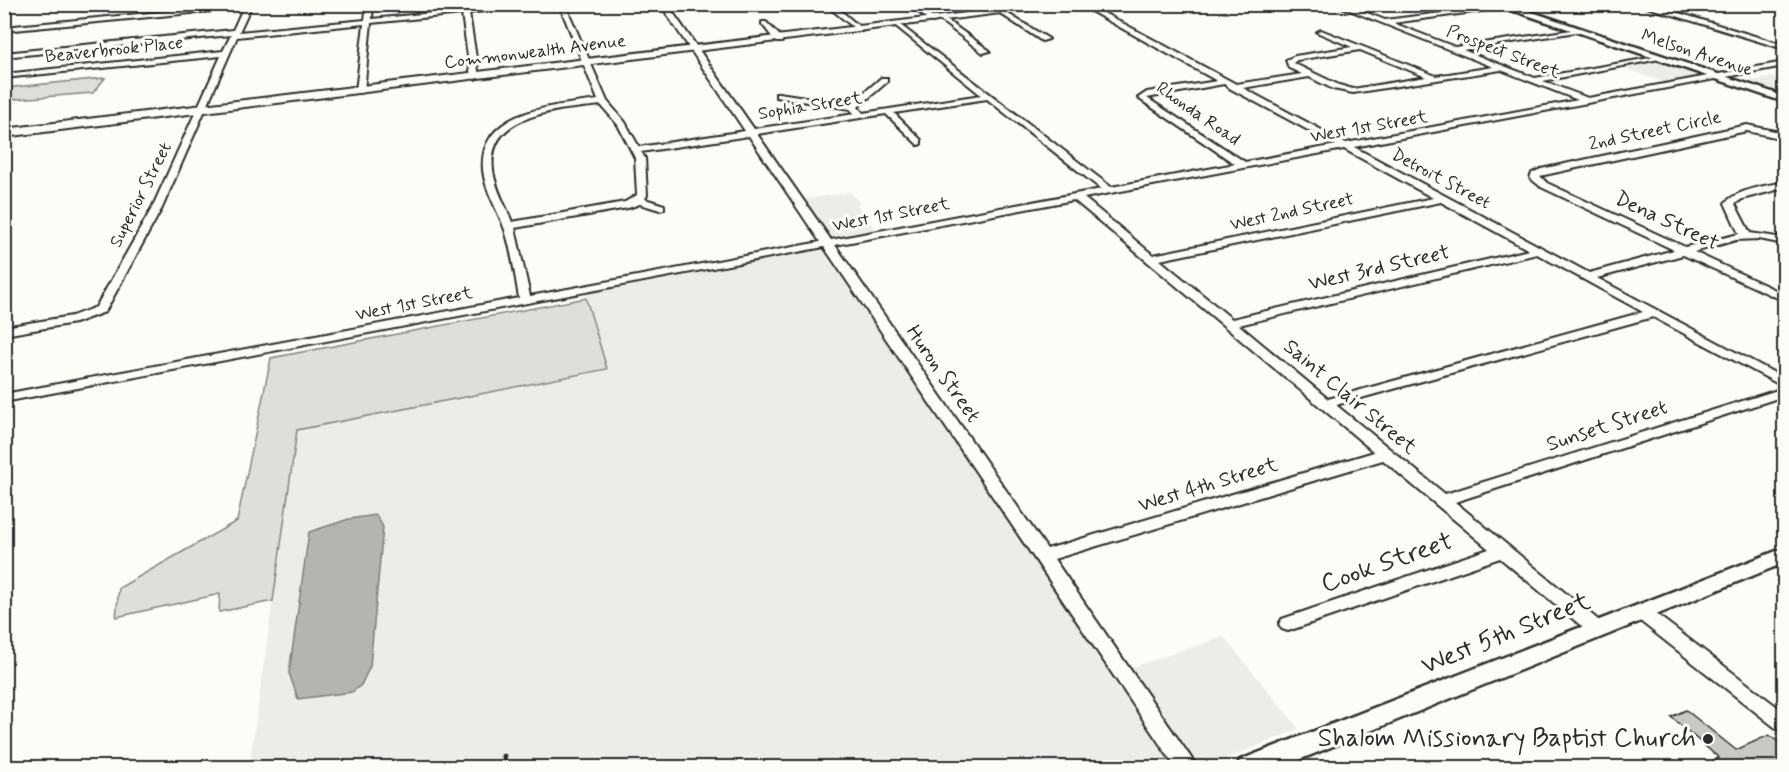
<svg xmlns="http://www.w3.org/2000/svg" width="1789" height="772" font-family="Mynerve,sans-serif">
<style>
.built{fill:#edece8}
.green{fill:#dfdeda;stroke:#858482;stroke-width:1.5}
.water{fill:#b5b4b1;stroke:#7e7d7b;stroke-width:1.5}
.building{fill:#c9c8c4;stroke:#2b2b2b;stroke-width:1.5}
.lines{fill:none;stroke-linecap:round;stroke-linejoin:round}
.minor-casing{stroke:#2b2b2b;stroke-width:4}
.tertiary-casing{stroke:#2b2b2b;stroke-width:5}
.secondary-casing{stroke:#2b2b2b;stroke-width:4}
.minor{fill:#fdfcf7;fill-rule:evenodd}
.tertiary{fill:#fdfcf7;fill-rule:evenodd}
.secondary{fill:#fdfcf7;fill-rule:evenodd}
.rail{stroke:#2b2b2b;stroke-width:5}
.poi-dot{fill:#2b2b2b;stroke:#fdfcf7;stroke-width:2}
.labels{text-anchor:middle;dominant-baseline:central;stroke-width:6;stroke-linejoin:round;paint-order:stroke}
.far-street-label{font-size:18px;fill:#2b2b2b;stroke:#fdfcf7}
.street-label{font-size:21px;fill:#2b2b2b;stroke:#fdfcf7}
.near-street-label{font-size:26px;fill:#2b2b2b;stroke:#fdfcf7}
.near-poi-label{font-size:26px;fill:#2b2b2b;stroke:#fdfcf7;text-anchor:end}
</style>
<rect width="100%" height="100%" fill="#fdfcf7"/>
<filter id="ink" filterUnits="userSpaceOnUse"><feTurbulence type="fractalNoise" baseFrequency=".0167" numOctaves="2"/><feDisplacementMap in="SourceGraphic" scale="12" xChannelSelector="R" yChannelSelector="G"/><feConvolveMatrix kernelMatrix="1 2 1 2 8 2 1 2 1" color-interpolation-filters="sRGB"/></filter>
<g filter="url(#ink)">
<g class="built">
<polygon points="915,5 1053,5 936,19"/>
<polygon points="1660,60 1713,77 1673,85 1620,67"/>
<polygon points="1784,75 1784,95 1746,82"/>
<polygon points="850,192 860,203 857,205 877,231 832,240 803,200"/>
<polygon points="825,247 1114,673 1224,637 1299,729 1204,768 249,768 297,430 607,369 585,291"/>
</g>
<g class="green">
<polygon points="105,78 93,93 5,100 5,88"/>
<polygon points="586,298 607,369 297,430 273,601 219,612 220,594 116,617 119,588 237,521 271,358"/>
</g>
<polygon class="water" points="376,515 383,527 370,666 361,685 352,692 298,699 289,673 309,532 349,519"/>
<polygon class="building" points="1686,710 1736,750 1769,735 1785,747 1785,768 1697,768 1719,758 1671,717"/>
<g class="lines">
<g class="minor-casing">
<g id="minor">
<polygon points="243,4 251,6 239,32 365,20 367,4 373,4 372,19 462,10 461,4 467,4 468,9 513,4 540,4 469,13 479,77 475,79 471,77 462,14 371,23 364,91 360,93 356,91 364,24 237,37 162,208 105,312 75,323 4,335 4,327 72,316 96,307 152,208 221,56 4,78 4,74 223,51 231,35 4,57 4,53 233,30 243,8 4,31 4,27"/>
<path d="M559 4H565L607 101 625 122 639 147 745 131 660 4H667L754 129 855 114 850 109 776 97V93H779L851 104 881 78H887V82L858 107 863 113 981 95 897 27 899 24 1111 187 1235 164 1138 98 1147 92 1217 81 1078 4H1087L1236 84 1302 74 1289 68 1286 60 1295 56 1352 47 1319 33 1317 32 1321 30 1436 76 1493 67 1334 4H1344L1385 20 1505 5 1503 8 1393 23 1455 47 1578 29V31L1576 32 1463 50 1535 78 1661 56 1665 58 1543 81 1588 98 1784 62V66L1354 147 1589 273 1674 250 1541 187 1530 178 1532 173 1541 169 1747 125 1784 133V139L1747 131 1540 176 1547 183 1685 247 1739 234 1725 203C1738 189 1766 186 1784 182V188L1742 199 1735 204 1750 233 1784 238V244L1759 239 1736 240 1694 252 1784 294V301L1683 255 1597 278 1784 378V387L1653 317 1336 405 1445 494 1784 388V396L1455 502 1603 624 1606 629 1603 634 1597 636 1591 634 1500 558 1288 631 1282 629 1279 624 1282 619 1489 549 1383 460 1054 559 1198 768H1176L824 247 4 402V394L519 298C515 275 512 252 505 230 498 210 485 191 483 170 478 109 555 106 598 100ZM1360 50 1426 77 1353 89 1339 85 1293 63 1297 60ZM1501 70 1578 100 1346 143 1243 88 1309 77 1333 89 1353 93ZM1224 84 1231 89 1336 145 1245 162 1147 98ZM987 99 1101 189 831 240 757 134 886 114 918 145 921 144V140L894 113ZM601 105 618 125 635 158 637 195 625 202 512 222C506 206 495 188 493 170 486 112 560 110 601 105ZM749 136 820 242 530 296 515 228 628 208 640 204 660 210 664 209V205L645 199 647 195 645 158 641 152ZM1344 149 1433 198 1153 255 1084 198ZM1074 200 1374 452 1047 549 835 245ZM1441 202 1529 250 1232 319 1160 260ZM1537 254 1643 312 1328 399 1239 325Z"/>
<polygon points="825,4 833,4 862,29 862,31 858,31"/>
<polygon points="907,4 915,4 937,21 932,22"/>
<polygon points="1539,4 1559,4 1515,12 1512,10"/>
<polygon points="1637,4 1649,4 1784,45 1784,49"/>
<polygon points="1780,4 1784,4 1784,7 1782,6"/>
<polygon points="1001,12 1005,12 1049,39 1042,41 1001,14"/>
<polygon points="941,19 945,19 990,51 983,53 941,21"/>
<polygon points="762,22 766,22 782,38 782,42 776,42 762,24"/>
<polygon points="1641,605 1647,607 1784,712 1784,731 1777,729 1635,617 1632,612 1635,607"/>
</g>
</g>
<g class="tertiary-casing">
<g id="tertiary">
<polygon points="1494,4 1508,4 1784,96 1784,102"/>
<polygon points="1784,548 1784,563 1279,768 1237,768 1240,760"/>
</g>
</g>
<g class="secondary-casing">
<polygon id="secondary" points="1042,4 1074,4 4,137 4,129"/>
</g>
<use href="#minor" class="minor"/>
<use href="#tertiary" class="tertiary"/>
<use href="#secondary" class="secondary"/>
<polyline class="rail" points="504,756 505,768"/>
</g>
</g>
<circle class="poi-dot" cx="1708" cy="739" r="6"/>
<g class="labels">
<g class="far-street-label">
<text transform="translate(114 50) rotate(-6)">Beaverbrook Place</text>
<text transform="translate(535 52) rotate(-7)">Commonwealth Avenue</text>
<text transform="translate(1503 52) rotate(21)">Prospect Street</text>
<text transform="translate(1697 53) rotate(18)">Melson Avenue</text>
<text transform="translate(810 106) rotate(-9)">Sophia Street</text>
<text transform="translate(1198 114) rotate(35)">Rhonda Road</text>
<text transform="translate(1369 127) rotate(-10)">West 1st Street</text>
<text transform="translate(1655 131) rotate(-12)">2nd Street Circle</text>
<text transform="translate(1441 179) rotate(28)">Detroit Street</text>
<text transform="translate(141 195) rotate(-63)">Superior Street</text>
<text transform="translate(1292 212) rotate(-12)">West 2nd Street</text>
<text transform="translate(891 215) rotate(-11)">West 1st Street</text>
<text transform="translate(414 304) rotate(-11)">West 1st Street</text>
</g>
<g class="street-label">
<text transform="translate(1667 221) rotate(25)">Dena Street</text>
<text transform="translate(1379 268) rotate(-13)">West 3rd Street</text>
<text transform="translate(943 374) rotate(55)">Huron Street</text>
<text transform="translate(1350 397) rotate(40)">Saint Clair Street</text>
<text transform="translate(1607 426) rotate(-18)">Sunset Street</text>
<text transform="translate(1208 485) rotate(-17)">West 4th Street</text>
</g>
<g class="near-street-label">
<text transform="translate(1387 563) rotate(-19)">Cook Street</text>
<text transform="translate(1506 634) rotate(-22)">West 5th Street</text>
</g>
<g class="near-poi-label">
<text x="1696" y="739">Shalom Missionary Baptist Church</text>
</g>
</g>
<rect width="1789" height="772" fill="none" stroke="#fdfcf7" stroke-width="24"/>
<rect x="12" y="12" width="1765" height="748" fill="none" stroke="#2b2b2b" stroke-width="2" filter="url(#ink)"/>
</svg>
